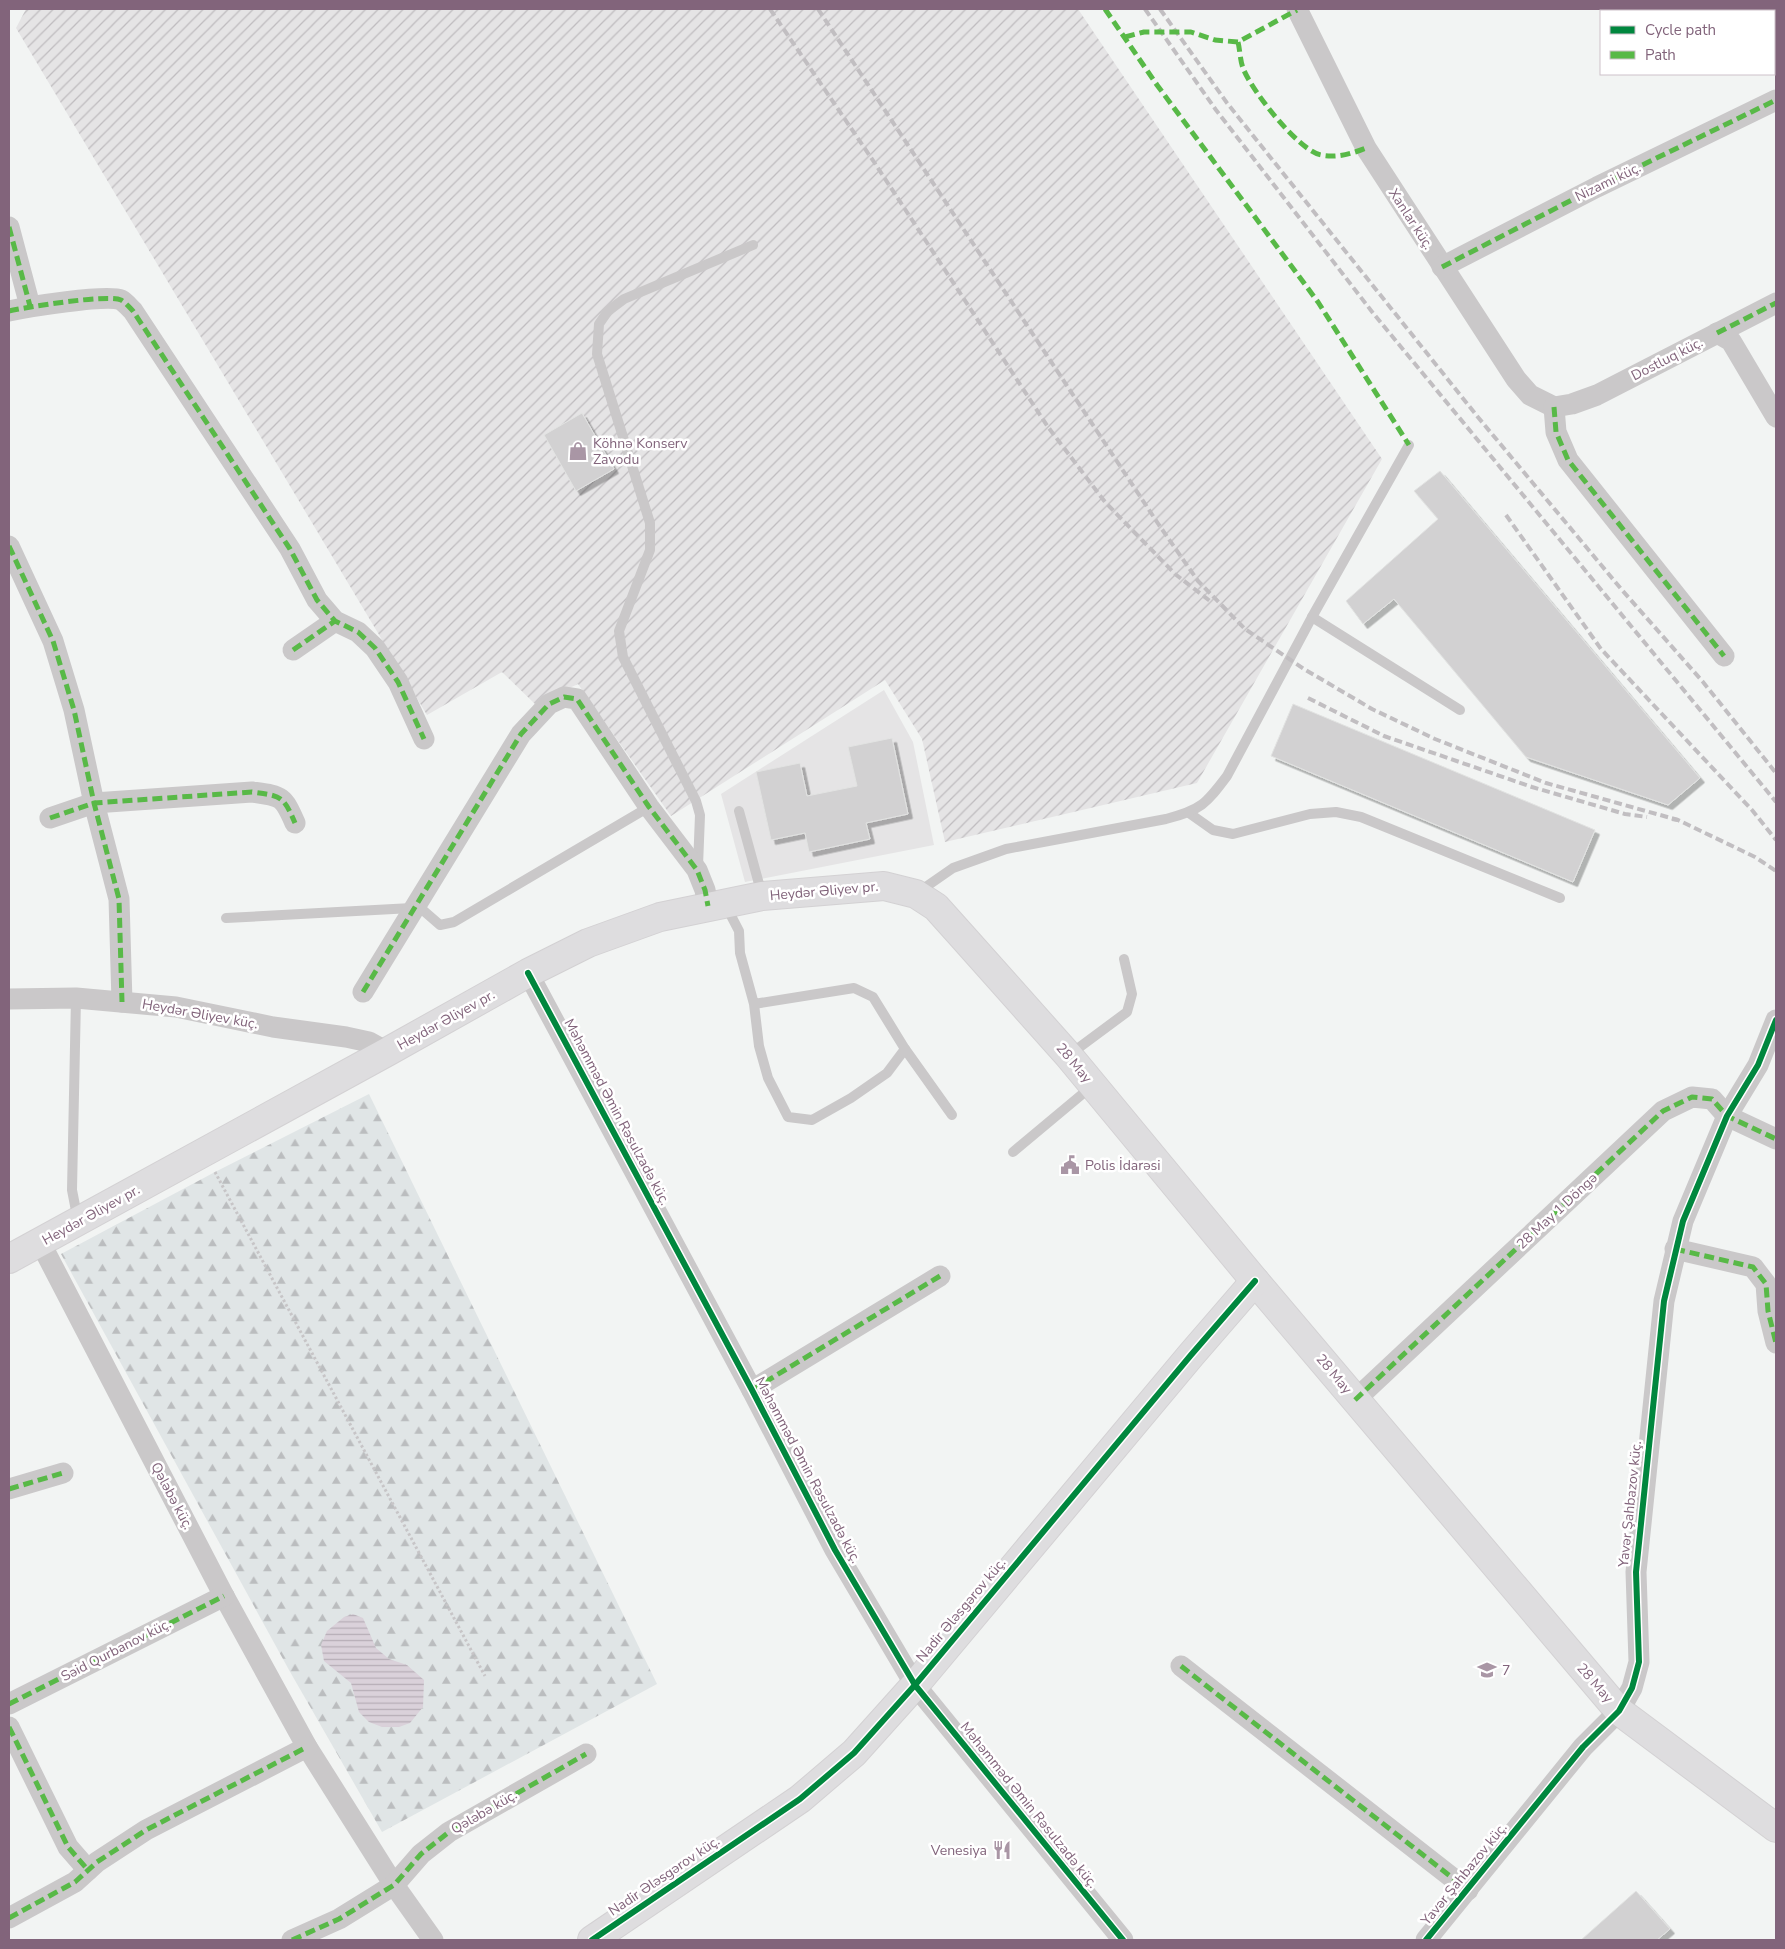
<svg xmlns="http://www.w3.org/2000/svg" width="1785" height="1949" font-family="'Nunito Sans',sans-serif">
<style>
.built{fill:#e5e4e5}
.industrial{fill:url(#industrial-furrows)}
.forest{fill:url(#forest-firs)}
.water{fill:url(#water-rules)}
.building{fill:#d2d1d2;stroke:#e2e3e2;filter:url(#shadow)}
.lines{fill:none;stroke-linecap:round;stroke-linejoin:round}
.secondary-casing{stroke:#d3d1d3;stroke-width:30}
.path{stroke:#c7c5c7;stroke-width:3;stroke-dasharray:2.5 2.5;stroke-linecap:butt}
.lane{stroke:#cac8c9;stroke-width:10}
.street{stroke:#cac8c9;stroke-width:21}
.secondary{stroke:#dedddf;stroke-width:28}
.rail{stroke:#c1bec1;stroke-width:4;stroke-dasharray:8 4;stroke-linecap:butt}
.quiet{stroke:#58b947;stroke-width:5;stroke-dasharray:10 5;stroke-linecap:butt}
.cycleway-casing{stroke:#fff;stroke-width:9}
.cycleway{stroke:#00873e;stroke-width:6}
.labels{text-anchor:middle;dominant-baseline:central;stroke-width:5;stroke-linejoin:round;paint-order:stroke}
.street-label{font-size:14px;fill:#82647b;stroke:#fff}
.poi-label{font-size:14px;fill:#82647b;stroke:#fff;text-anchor:start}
</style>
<defs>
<pattern id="industrial-furrows" width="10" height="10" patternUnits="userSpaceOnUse" patternTransform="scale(1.25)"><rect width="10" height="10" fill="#e5e4e5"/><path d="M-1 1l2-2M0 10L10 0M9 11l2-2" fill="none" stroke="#bfbcbf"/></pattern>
<pattern id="forest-firs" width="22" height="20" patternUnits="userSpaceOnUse" patternTransform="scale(1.25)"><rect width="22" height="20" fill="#e0e5e6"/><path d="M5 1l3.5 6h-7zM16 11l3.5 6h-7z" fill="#bbbdbf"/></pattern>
<pattern id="water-rules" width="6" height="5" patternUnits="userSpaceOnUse" patternTransform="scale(1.25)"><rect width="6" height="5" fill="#dad1da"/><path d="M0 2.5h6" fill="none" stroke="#b6adb6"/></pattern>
<filter id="shadow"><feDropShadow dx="4.5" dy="4.5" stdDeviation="0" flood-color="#0004"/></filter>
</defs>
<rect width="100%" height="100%" fill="#f2f4f3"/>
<polygon class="built" points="884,690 913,742 934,845 745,882 721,794"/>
<polygon class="industrial" points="26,9 1078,9 1382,459 1197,783 945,842 922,739 885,680 671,816 578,684 535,704 502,672 427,715 16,28"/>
<polygon class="forest" points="369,1094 657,1684 382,1832 289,1670 61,1254 215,1172"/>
<polygon class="water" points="353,1614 363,1618 376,1648 389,1659 407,1665 424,1680 423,1707 410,1723 399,1727 382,1727 369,1722 359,1712 351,1683 324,1661 321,1645 327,1631 344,1617"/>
<g class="building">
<polygon points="582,413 614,469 576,491 544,435"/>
<polygon points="1440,471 1700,778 1668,805 1526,757 1394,599 1363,624 1346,601 1438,519 1414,491"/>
<polygon points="1293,704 1595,830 1573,882 1271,756"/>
<polygon points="892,738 908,814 866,823 870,839 809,852 805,833 771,840 756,772 800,763 807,796 857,786 848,747"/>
<polygon points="1636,1891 1670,1929 1657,1940 1581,1940"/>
</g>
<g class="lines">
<g class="secondary-casing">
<g id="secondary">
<polyline points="9,1259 387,1052 528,973 588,943 660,917 762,896 884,886 916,894 936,907 962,936 1068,1055 1255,1281 1619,1711 1776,1828"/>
<polyline points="592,1940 800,1799 854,1753 915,1685 1191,1355 1255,1281"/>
</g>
</g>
<polyline class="path" points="215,1172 485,1676"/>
<g class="lane">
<polyline points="1312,617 1460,710"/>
<polyline points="739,811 762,895"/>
<polyline points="1189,813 1213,830 1233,834 1310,814 1336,812 1361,817 1560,898"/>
<polyline points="698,866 700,815 696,801 623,657 619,631 650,550 650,523 597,354 599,324 608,311 624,299 753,245"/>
<path d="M917 893 953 868 1006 849 1166 819C1201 810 1206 804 1227 776L1312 617 1409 445"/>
<polyline points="726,906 739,931 740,953 754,1004 759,1046 768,1078 788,1117 812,1120 851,1098 887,1073 905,1049 873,997 854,988 754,1004"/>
<polyline points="226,918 412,908 417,905 440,925 454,922 649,807"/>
<polyline points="76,998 72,1190 78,1221"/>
<polyline points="905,1049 952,1115"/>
<polyline points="1069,1055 1127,1012 1132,994 1124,959"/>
<polyline points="1013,1152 1092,1086"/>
</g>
<g class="street">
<polyline points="1297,9 1366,148 1516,379 1530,395 1554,407"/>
<polyline points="9,227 30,306"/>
<polyline points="1442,267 1597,187 1776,100"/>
<path d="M9 311C27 307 107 294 121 300 125 302 130 308 133 311L290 549 317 600 335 621 358 632 375 648 398 682 424 739"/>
<polyline points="1717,333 1731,341 1776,417"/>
<polyline points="1554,407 1556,432 1568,460 1724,656"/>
<polyline points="1554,407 1572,404 1597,395 1776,303"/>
<polyline points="9,546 53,641 74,710 94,803 119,899 122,1002"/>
<polyline points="293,650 335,621"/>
<path d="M50 818 94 803 252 792C281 796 283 795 295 823"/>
<polyline points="528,973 752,1390 835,1550 915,1685 1123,1940"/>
<polyline points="363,992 521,734 549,704 564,697 577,699 649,807 697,870 705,890 708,906"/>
<polyline points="9,999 76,998 176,1007 273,1027 346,1037 369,1042 387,1052"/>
<polyline points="40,1242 224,1596 307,1747 394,1885 433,1940"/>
<polyline points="1675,1249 1753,1267 1766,1284 1768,1311 1776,1343"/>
<polyline points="752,1390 940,1276"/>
<polyline points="1355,1400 1663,1111 1692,1097 1712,1099 1727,1116 1776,1139"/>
<polyline points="9,1489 63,1473"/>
<polyline points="1181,1666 1468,1890"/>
<polyline points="9,1704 224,1596"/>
<polyline points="9,1727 68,1847 88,1870"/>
<polyline points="9,1918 75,1882 97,1862 146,1830 307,1747"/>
<polyline points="292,1940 339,1919 394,1885 421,1854 449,1832 586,1754"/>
<polyline points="1426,1940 1583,1747 1619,1711 1632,1688 1639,1662 1636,1572 1664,1301 1683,1221 1727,1116 1758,1065 1776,1020"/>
</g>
<use href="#secondary" class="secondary"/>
<g class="rail">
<polyline points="770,9 874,162 1048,427 1105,502 1175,574 1210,601"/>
<polyline points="818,9 1159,525 1198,581 1245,629 1304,669 1372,709 1435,739 1546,783 1678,820"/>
<polyline points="1145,9 1216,110 1373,313 1776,802"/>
<polyline points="1160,9 1227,103 1477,416 1622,590 1703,682 1776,773"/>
<polyline points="1506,515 1601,649 1752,810 1776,840"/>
<polyline points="1308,698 1384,736 1532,787 1625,814 1647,817"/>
<polyline points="1672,819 1678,820 1755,857 1776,871"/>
</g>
<g class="quiet">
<polyline points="1105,9 1157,85 1318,302 1409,445"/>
<polyline points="1125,37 1144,32 1191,32 1215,40 1238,42 1297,10"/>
<path d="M1238 42C1240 50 1240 60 1243 68 1251 90 1299 151 1321 155 1337 158 1351 154 1366 148"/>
<polyline points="9,227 30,306"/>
<polyline points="1442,267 1597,187 1776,100"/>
<path d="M9 311C27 307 107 294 121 300 125 302 130 308 133 311L290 549 317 600 335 621 358 632 375 648 398 682 424 739"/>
<polyline points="1717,333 1776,303"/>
<polyline points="1554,407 1556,432 1568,460 1724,656"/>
<polyline points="9,546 53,641 74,710 94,803 119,899 122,1002"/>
<polyline points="293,650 335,621"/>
<path d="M50 818 94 803 252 792C281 796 283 795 295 823"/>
<polyline points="363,992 521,734 549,704 564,697 577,699 649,807 697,870 705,890 708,906"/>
<polyline points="1675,1249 1753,1267 1766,1284 1768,1311 1776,1343"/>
<polyline points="752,1390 940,1276"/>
<polyline points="1355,1400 1663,1111 1692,1097 1712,1099 1727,1116 1776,1139"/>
<polyline points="9,1489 63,1473"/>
<polyline points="1181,1666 1468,1890"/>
<polyline points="9,1704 224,1596"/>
<polyline points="9,1727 68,1847 88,1870"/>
<polyline points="9,1918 75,1882 97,1862 146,1830 307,1747"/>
<polyline points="292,1940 339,1919 394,1885 421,1854 449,1832 586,1754"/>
</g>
<g class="cycleway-casing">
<g id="cycleway">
<polyline points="528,973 752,1390 835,1550 915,1685 1123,1940"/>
<polyline points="592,1940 800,1799 854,1753 915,1685 1191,1355 1255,1281"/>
<polyline points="1426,1940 1583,1747 1619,1711 1632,1688 1639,1662 1636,1572 1664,1301 1683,1221 1727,1116 1758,1065 1776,1020"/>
</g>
</g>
<use href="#cycleway" class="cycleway"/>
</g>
<defs>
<g id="shop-bare" transform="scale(1.5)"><path d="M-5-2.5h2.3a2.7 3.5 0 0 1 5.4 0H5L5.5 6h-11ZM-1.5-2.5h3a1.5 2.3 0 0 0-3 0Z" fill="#a996a5" stroke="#fff" stroke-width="2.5" paint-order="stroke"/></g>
<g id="civic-bare" transform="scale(1.5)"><path d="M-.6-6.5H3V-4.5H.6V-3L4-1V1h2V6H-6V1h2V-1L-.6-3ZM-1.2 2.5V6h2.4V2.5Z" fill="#a996a5" stroke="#fff" stroke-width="2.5" paint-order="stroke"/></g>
<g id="school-bare" transform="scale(1.5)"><path d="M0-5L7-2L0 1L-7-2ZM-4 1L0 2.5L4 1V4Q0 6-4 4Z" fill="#a996a5" stroke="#fff" stroke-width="2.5" paint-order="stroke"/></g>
<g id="restaurant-bare" transform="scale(1.5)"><path d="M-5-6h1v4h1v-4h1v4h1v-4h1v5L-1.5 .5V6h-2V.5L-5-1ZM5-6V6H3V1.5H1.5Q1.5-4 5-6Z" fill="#a996a5" stroke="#fff" stroke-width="2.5" paint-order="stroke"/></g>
</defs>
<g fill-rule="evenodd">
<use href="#shop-bare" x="578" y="451"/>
<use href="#civic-bare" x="1070" y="1165"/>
<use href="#school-bare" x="1487" y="1670"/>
<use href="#restaurant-bare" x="1002" y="1850"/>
</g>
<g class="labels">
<g class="street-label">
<text transform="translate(1608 182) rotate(-26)">Nizami küç.</text>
<text transform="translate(1411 219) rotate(57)">Xanlar küç.</text>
<text transform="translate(1667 359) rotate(-27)">Dostluq küç.</text>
<text transform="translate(824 891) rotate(-5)">Heydər Əliyev pr.</text>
<text transform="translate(200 1014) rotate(10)">Heydər Əliyev küç.</text>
<text transform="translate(446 1020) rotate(-29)">Heydər Əliyev pr.</text>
<text transform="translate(1074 1063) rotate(50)">28 May</text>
<text transform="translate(617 1112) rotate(62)">Məhəmməd Əmin Rəsulzadə küç.</text>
<text transform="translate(1557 1211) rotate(-43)">28 May 1 Döngə</text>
<text transform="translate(91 1215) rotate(-29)">Heydər Əliyev pr.</text>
<text transform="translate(1334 1374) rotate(50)">28 May</text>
<text transform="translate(808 1470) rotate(62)">Məhəmməd Əmin Rəsulzadə küç.</text>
<text transform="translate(172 1496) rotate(62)">Qələbə küç.</text>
<text transform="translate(1630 1504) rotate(-84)">Yavər Şahbazov küç.</text>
<text transform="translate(961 1610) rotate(-50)">Nadir Ələsgərov küç.</text>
<text transform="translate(116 1650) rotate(-27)">Səid Qurbanov küç.</text>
<text transform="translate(1595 1683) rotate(49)">28 May</text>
<text transform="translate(1029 1805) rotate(51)">Məhəmməd Əmin Rəsulzadə küç.</text>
<text transform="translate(484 1812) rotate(-30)">Qələbə küç.</text>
<text transform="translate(1464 1874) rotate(-51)">Yavər Şahbazov küç.</text>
<text transform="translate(664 1876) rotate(-34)">Nadir Ələsgərov küç.</text>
</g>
<g class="poi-label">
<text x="593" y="443">Köhnə Konserv<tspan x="593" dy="16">Zavodu</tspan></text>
<text x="1085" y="1165">Polis İdarəsi</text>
<text x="1502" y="1670">7</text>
<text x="987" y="1850" text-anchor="end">Venesiya</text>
</g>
</g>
<rect width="1785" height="1949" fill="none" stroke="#82647b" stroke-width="20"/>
<rect x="1600" y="10" width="175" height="65" fill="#ffffff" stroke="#cdc1ca"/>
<rect x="1610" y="26" width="25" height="8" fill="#00873e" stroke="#cdc1ca"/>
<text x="1645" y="35" font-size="15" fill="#82647b">Cycle path</text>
<rect x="1610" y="51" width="25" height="8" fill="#58b947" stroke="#cdc1ca"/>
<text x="1645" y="60" font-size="15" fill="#82647b">Path</text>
</svg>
